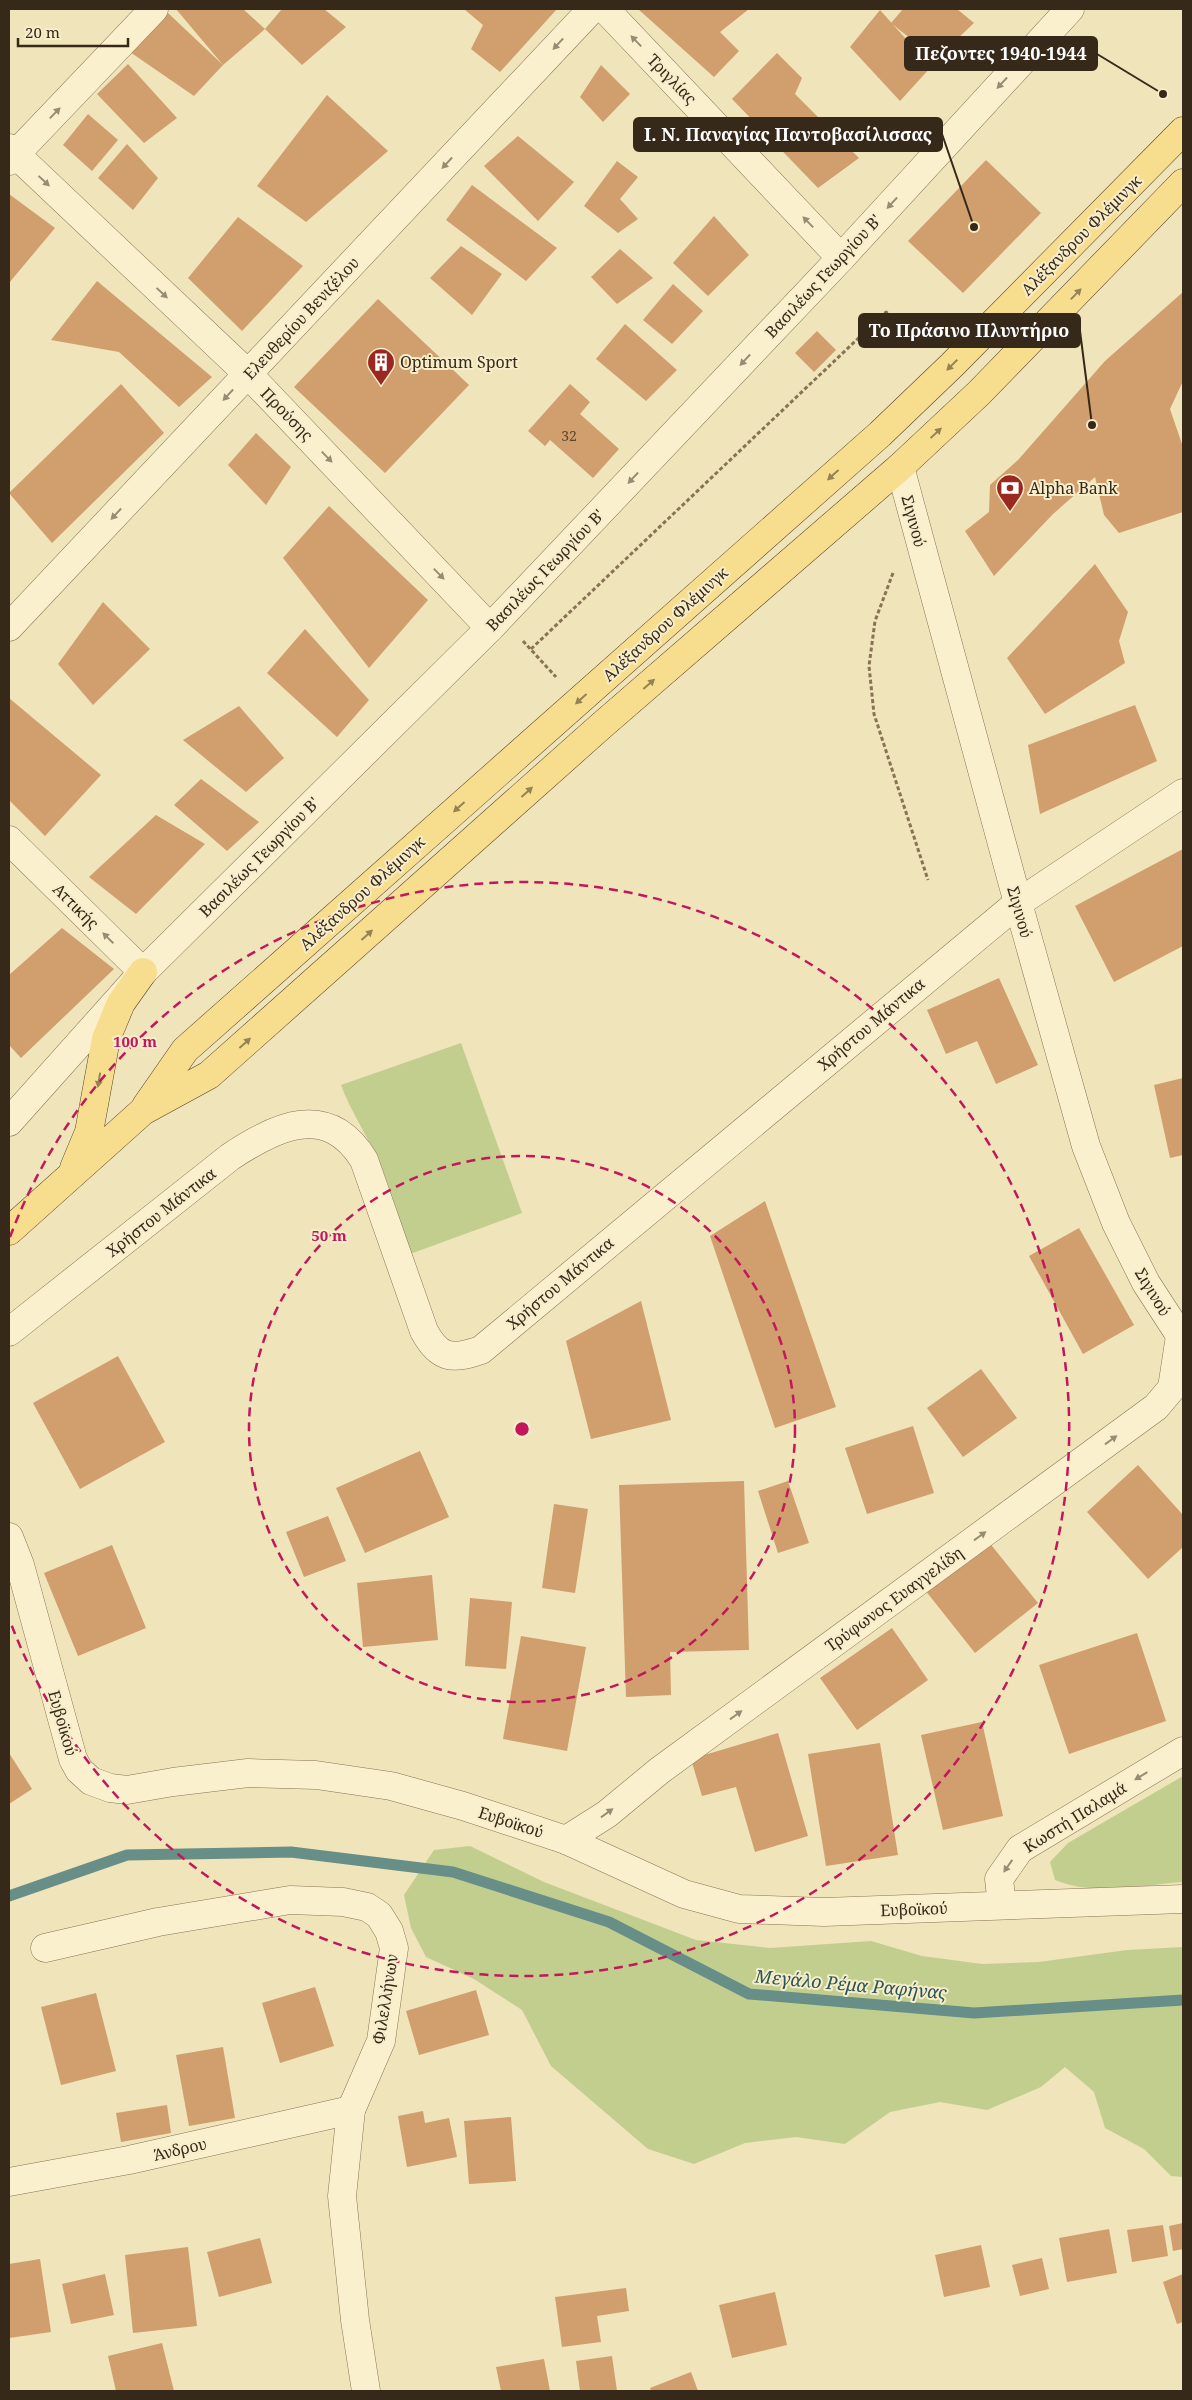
<svg xmlns="http://www.w3.org/2000/svg" width="1192" height="2400" font-family="'Noto Serif',serif">
<style>
.green{fill:#c2ce8e}
.lines{fill:none;stroke-linecap:round;stroke-linejoin:round}
.stream{stroke:#678e87;stroke-width:11}
.building{fill:#d19e6e}
.minor-casing{stroke:#887354;stroke-width:29}
.major-casing{stroke:#544029;stroke-width:29}
.path{stroke:#887354;stroke-width:3;stroke-dasharray:4 2.5;stroke-linecap:butt}
.minor{stroke:#fbf0ce;stroke-width:28}
.major{stroke:#f7dd8e;stroke-width:28}
.oneway{fill:#988c74}
.oneway2{fill:#968354}
.ring{fill:none;stroke:#c2185b;stroke-width:2.5;stroke-dasharray:9 6}
.labels{text-anchor:middle;dominant-baseline:central;stroke-width:4;stroke-linejoin:round;paint-order:stroke}
.number-label{font-size:14px;fill:#5d462f}
.street-label{font-size:16px;fill:#36291a;stroke:#f7edca}
.poi-label{font-size:16px;fill:#36291a;stroke:#f7edca;text-anchor:start}
.water-label{font-size:18px;font-style:italic;fill:#285657;stroke:#f7edca}
.centre{fill:#c2185b;stroke:#f7edca;stroke-width:2.5}
.ring-label{font-size:15px;text-anchor:middle;font-weight:bold;fill:#c2185b;stroke:#f7edca;stroke-width:4;stroke-linejoin:round;paint-order:stroke}
.leader{fill:none;stroke:#36291a;stroke-width:2}
.callout-dot{fill:#36291a;stroke:#f7edca;stroke-width:2}
.callout{fill:#36291a;stroke:#36291a;stroke-width:2}
.callout-label{font-size:18px;text-anchor:middle;font-weight:bold;fill:#fff}
</style>
<rect width="100%" height="100%" fill="#f0e4ba"/>
<g class="green">
<path d="M461 1043 522 1213 410 1254C400 1223 392 1191 379 1162 367 1135 351 1112 341 1085Z"/>
<path d="M1183 1776V1882C1140 1885 1097 1897 1055 1880L1050 1862 1068 1843Z"/>
<polygon points="470,1846 544,1882 696,1940 770,1948 871,1941 922,1956 982,1964 1039,1962 1127,1950 1183,1947 1183,2177 1171,2176 1144,2149 1105,2128 1094,2092 1065,2067 1041,2087 987,2110 940,2102 890,2112 845,2144 796,2137 745,2143 694,2164 648,2149 551,2066 522,2010 474,1979 426,1957 411,1928 404,1895 434,1850"/>
</g>
<g class="lines">
<polyline class="stream" points="9,1896 127,1855 291,1852 453,1872 609,1922 749,1994 974,2013 1183,2000"/>
</g>
<g class="building">
<polygon points="176,9 243,9 265,29 223,65 194,96 130,52 168,13 223,65"/>
<polygon points="282,9 324,9 346,27 302,65 265,29"/>
<polygon points="464,9 557,9 500,72 471,49 483,25"/>
<polygon points="638,9 749,9 720,32 739,51 714,77"/>
<polygon points="903,9 957,9 974,23 936,59 891,23"/>
<polygon points="880,10 931,67 900,101 850,47"/>
<polygon points="777,53 802,78 795,94 859,158 818,188 732,99"/>
<polygon points="128,64 177,118 144,143 97,94"/>
<polygon points="601,65 630,94 603,122 580,97"/>
<polygon points="327,95 388,151 306,222 257,186"/>
<polygon points="88,114 118,140 92,171 63,145"/>
<polygon points="518,136 574,182 538,221 484,166"/>
<polygon points="127,144 158,178 133,210 98,178"/>
<polygon points="986,160 1041,213 963,293 908,241"/>
<polygon points="617,161 638,177 620,199 638,219 618,233 584,206"/>
<polygon points="472,185 557,248 526,281 446,220"/>
<polygon points="9,194 55,228 9,283"/>
<polygon points="714,216 749,255 708,296 673,263"/>
<polygon points="238,217 303,266 242,331 188,278"/>
<polygon points="461,246 502,274 472,315 430,278"/>
<polygon points="620,249 653,278 617,304 591,277"/>
<polygon points="97,281 212,377 179,407 119,352 51,340"/>
<polygon points="673,284 703,311 672,344 643,320"/>
<polygon points="1183,292 1183,381 1170,409 1183,447 1183,512 1119,533 1104,515 1095,477 1053,514 994,576 965,531 989,512 990,485 1018,460 1105,361"/>
<polygon points="378,299 469,385 385,473 294,387"/>
<polygon points="625,324 677,370 646,401 596,359"/>
<polygon points="817,331 836,350 814,372 795,353"/>
<polygon points="121,384 164,433 52,543 9,493"/>
<polygon points="570,384 590,402 580,414 619,449 593,478 550,440 545,446 528,431"/>
<polygon points="256,433 291,467 266,505 228,465"/>
<polygon points="329,506 428,600 369,668 283,558"/>
<polygon points="1095,564 1128,612 1119,641 1125,663 1045,714 1007,658"/>
<polygon points="103,602 150,649 93,705 58,664"/>
<polygon points="305,629 369,700 337,737 267,673"/>
<polygon points="9,698 101,775 45,836 9,800"/>
<polygon points="1135,705 1157,761 1040,814 1028,745"/>
<polygon points="239,706 284,758 246,792 183,740"/>
<polygon points="201,779 259,822 227,851 174,805"/>
<polygon points="156,815 205,844 136,914 89,877"/>
<polygon points="1183,849 1183,946 1114,982 1075,906"/>
<polygon points="62,928 114,969 21,1058 9,1045 9,975"/>
<polygon points="999,978 1038,1065 996,1084 977,1041 946,1054 927,1010"/>
<polygon points="1183,1078 1183,1155 1170,1158 1154,1085"/>
<polygon points="765,1201 836,1407 775,1428 710,1236"/>
<polygon points="1079,1228 1134,1325 1083,1354 1029,1256"/>
<polygon points="641,1301 671,1420 591,1439 566,1341"/>
<polygon points="118,1356 165,1442 80,1489 33,1403"/>
<polygon points="981,1369 1017,1418 963,1457 927,1408"/>
<polygon points="913,1426 934,1493 867,1514 845,1448"/>
<polygon points="420,1451 449,1517 365,1553 336,1488"/>
<polygon points="1138,1465 1183,1515 1183,1547 1148,1579 1087,1512"/>
<polygon points="744,1481 749,1650 670,1652 671,1695 626,1697 619,1485"/>
<polygon points="788,1481 809,1543 778,1553 758,1491"/>
<polygon points="554,1504 588,1509 575,1593 542,1588"/>
<polygon points="328,1516 346,1561 304,1577 286,1532"/>
<polygon points="988,1541 1038,1603 975,1653 925,1590"/>
<polygon points="112,1545 146,1628 78,1656 44,1573"/>
<polygon points="432,1575 438,1640 363,1647 357,1583"/>
<polygon points="470,1598 512,1602 506,1669 465,1666"/>
<polygon points="892,1628 928,1680 857,1730 820,1678"/>
<polygon points="1137,1633 1166,1721 1069,1754 1039,1665"/>
<polygon points="521,1636 586,1647 567,1751 503,1739"/>
<polygon points="982,1722 1003,1816 943,1830 921,1735"/>
<polygon points="778,1733 808,1836 755,1852 736,1787 702,1796 691,1759"/>
<polygon points="880,1743 898,1855 826,1866 808,1754"/>
<polygon points="9,1753 32,1789 9,1804"/>
<polygon points="315,1987 334,2046 280,2063 262,2003"/>
<polygon points="476,1990 489,2035 419,2055 406,2011"/>
<polygon points="96,1993 116,2071 61,2085 41,2007"/>
<polygon points="223,2047 235,2118 189,2126 176,2055"/>
<polygon points="167,2105 171,2133 121,2142 116,2113"/>
<polygon points="423,2111 425,2123 449,2118 457,2157 407,2167 398,2116"/>
<polygon points="511,2117 516,2181 469,2184 464,2121"/>
<polygon points="1183,2223 1183,2249 1173,2251 1169,2226"/>
<polygon points="1163,2225 1168,2256 1132,2262 1127,2230"/>
<polygon points="1109,2229 1117,2273 1067,2282 1059,2238"/>
<polygon points="260,2238 272,2283 219,2297 207,2252"/>
<polygon points="981,2245 990,2287 944,2297 935,2255"/>
<polygon points="188,2247 197,2326 133,2333 125,2255"/>
<polygon points="1042,2258 1049,2289 1020,2296 1012,2265"/>
<polygon points="40,2259 51,2332 9,2338 9,2264"/>
<polygon points="105,2274 114,2315 71,2324 62,2284"/>
<polygon points="1183,2274 1183,2322 1177,2324 1163,2282"/>
<polygon points="626,2288 629,2311 597,2316 601,2342 562,2347 555,2297"/>
<polygon points="775,2292 787,2345 732,2358 719,2305"/>
<polygon points="162,2343 174,2391 116,2391 108,2356"/>
<polygon points="612,2356 617,2391 580,2391 576,2361"/>
<polygon points="544,2359 550,2391 501,2391 496,2367"/>
<polygon points="691,2372 698,2391 651,2391 650,2388"/>
</g>
<g class="lines">
<g class="minor-casing">
<g id="minor">
<polyline points="605,9 841,258"/>
<polyline points="9,148 248,374 490,628"/>
<polyline points="9,161 154,9"/>
<polyline points="900,467 1018,903 1086,1146 1116,1223 1146,1283 1183,1340"/>
<polyline points="9,627 592,9"/>
<polyline points="9,840 143,972"/>
<polyline points="9,1122 143,972 490,628 841,258 1070,9"/>
<path d="M9 1332 230 1157C276 1126 328 1101 364 1160L424 1331C439 1359 452 1360 481 1350L1018 903 1183 793"/>
<polyline points="9,1537 20,1565 73,1759 79,1770 91,1781 110,1788 127,1790 173,1782 248,1773 316,1775 391,1786 463,1806 566,1840 684,1894 739,1909 824,1912 1183,1899"/>
<polyline points="566,1840 607,1814 659,1771 1156,1407 1172,1388 1180,1336 1183,1332"/>
<polyline points="1002,1905 999,1879 1020,1849 1183,1751"/>
<polyline points="45,1948 158,1922 290,1900 343,1902 367,1907 379,1915 389,1931 394,1948 381,2041 351,2110 342,2196 355,2320 366,2391"/>
<polyline points="9,2182 129,2160 351,2110"/>
</g>
</g>
<g class="major-casing">
<g id="major">
<polyline points="146,1106 185,1050 880,434 952,365 1183,131"/>
<polyline points="74,1168 89,1132 106,1039 121,1003 143,972"/>
<polyline points="9,1231 143,1111 209,1075 601,726 900,467 979,393 1183,183"/>
</g>
</g>
<g class="path">
<polyline points="893,573 875,621 869,666 874,714 928,880"/>
<polyline points="523,641 556,677"/>
<polyline points="531,649 886,312 927,345"/>
</g>
<use href="#minor" class="minor"/>
<use href="#major" class="major"/>
</g>
<defs><path id="oneway-solid" d="M-6-.8H1V-3.2L6.5 0L1 3.2V.8H-6Z" transform="scale(1.25)"/></defs>
<g class="oneway">
<use href="#oneway-solid" transform="translate(636 41) rotate(-134)"/>
<use href="#oneway-solid" transform="translate(558 44) rotate(133)"/>
<use href="#oneway-solid" transform="translate(1002 83) rotate(133)"/>
<use href="#oneway-solid" transform="translate(55 113) rotate(-46)"/>
<use href="#oneway-solid" transform="translate(447 163) rotate(133)"/>
<use href="#oneway-solid" transform="translate(44 181) rotate(43)"/>
<use href="#oneway-solid" transform="translate(892 203) rotate(133)"/>
<use href="#oneway-solid" transform="translate(808 222) rotate(-134)"/>
<use href="#oneway-solid" transform="translate(162 293) rotate(43)"/>
<use href="#oneway-solid" transform="translate(745 360) rotate(133)"/>
<use href="#oneway-solid" transform="translate(228 395) rotate(133)"/>
<use href="#oneway-solid" transform="translate(327 457) rotate(46)"/>
<use href="#oneway-solid" transform="translate(633 478) rotate(133)"/>
<use href="#oneway-solid" transform="translate(116 514) rotate(133)"/>
<use href="#oneway-solid" transform="translate(439 574) rotate(46)"/>
<use href="#oneway-solid" transform="translate(108 938) rotate(-135)"/>
<use href="#oneway-solid" transform="translate(1111 1440) rotate(-36)"/>
<use href="#oneway-solid" transform="translate(980 1536) rotate(-36)"/>
<use href="#oneway-solid" transform="translate(736 1715) rotate(-36)"/>
<use href="#oneway-solid" transform="translate(1141 1776) rotate(149)"/>
<use href="#oneway-solid" transform="translate(607 1813) rotate(-36)"/>
<use href="#oneway-solid" transform="translate(1008 1866) rotate(125)"/>
</g>
<g class="oneway2">
<use href="#oneway-solid" transform="translate(1076 294) rotate(-46)"/>
<use href="#oneway-solid" transform="translate(952 365) rotate(135)"/>
<use href="#oneway-solid" transform="translate(936 433) rotate(-43)"/>
<use href="#oneway-solid" transform="translate(833 475) rotate(138)"/>
<use href="#oneway-solid" transform="translate(649 684) rotate(-41)"/>
<use href="#oneway-solid" transform="translate(581 699) rotate(138)"/>
<use href="#oneway-solid" transform="translate(527 792) rotate(-42)"/>
<use href="#oneway-solid" transform="translate(459 807) rotate(138)"/>
<use href="#oneway-solid" transform="translate(367 935) rotate(-42)"/>
<use href="#oneway-solid" transform="translate(245 1043) rotate(-42)"/>
<use href="#oneway-solid" transform="translate(99 1080) rotate(99)"/>
</g>
<g class="ring">
<circle cx="522" cy="1429" r="273"/>
<path d="M10 1237A547 547 0 1 1 10 1621"/>
</g>
<defs>
<g id="building-pin" transform="scale(1.4375)"><path d="M0 17L-7.5 6A9.5 9.5 0 1 1 7.5 6Z" fill="#9a2821" stroke="#f7edca"/><path d="M-4-6H4V6H1V3H-1V6H-4ZM-2.5-4.3h1.7v1.8h-1.7ZM.8-4.3h1.7v1.8H.8ZM-2.5-1h1.7V.8h-1.7ZM.8-1h1.7V.8H.8Z" fill="#fff"/></g>
<g id="bank-pin" transform="scale(1.4375)"><path d="M0 17L-7.5 6A9.5 9.5 0 1 1 7.5 6Z" fill="#9a2821" stroke="#f7edca"/><path d="M-6-4H6V4H-6ZM0-2.3a2.3 2.3 0 1 0 0 4.6a2.3 2.3 0 1 0 0-4.6Z" fill="#fff"/></g>
</defs>
<g fill-rule="evenodd">
<use href="#building-pin" x="381" y="362"/>
<use href="#bank-pin" x="1010" y="488"/>
</g>
<g class="labels">
<g class="number-label">
<text x="569" y="435">32</text>
</g>
<g class="street-label">
<text transform="translate(672 79) rotate(46)">Τριγλίας</text>
<text transform="translate(1081 235) rotate(-45)">Αλέξανδρου Φλέμινγκ</text>
<text transform="translate(823 276) rotate(-47)">Βασιλέως Γεωργίου Β'</text>
<text transform="translate(301 318) rotate(-47)">Ελευθερίου Βενιζέλου</text>
<text transform="translate(287 414) rotate(46)">Προύσης</text>
<text transform="translate(914 521) rotate(75)">Σιγινού</text>
<text transform="translate(545 570) rotate(-46)">Βασιλέως Γεωργίου Β'</text>
<text transform="translate(665 624) rotate(-42)">Αλέξανδρου Φλέμινγκ</text>
<text transform="translate(259 857) rotate(-45)">Βασιλέως Γεωργίου Β'</text>
<text transform="translate(362 893) rotate(-42)">Αλέξανδρου Φλέμινγκ</text>
<text transform="translate(76 906) rotate(45)">Αττικής</text>
<text transform="translate(1020 912) rotate(74)">Σιγινού</text>
<text transform="translate(871 1024) rotate(-40)">Χρήστου Μάντικα</text>
<text transform="translate(161 1212) rotate(-38)">Χρήστου Μάντικα</text>
<text transform="translate(560 1283) rotate(-40)">Χρήστου Μάντικα</text>
<text transform="translate(1153 1292) rotate(59)">Σιγινού</text>
<text transform="translate(894 1599) rotate(-36)">Τρύφωνος Ευαγγελίδη</text>
<text transform="translate(63 1723) rotate(74)">Ευβοϊκού</text>
<text transform="translate(1075 1817) rotate(-32)">Κωστή Παλαμά</text>
<text transform="translate(511 1822) rotate(18)">Ευβοϊκού</text>
<text transform="translate(914 1909) rotate(-2)">Ευβοϊκού</text>
<text transform="translate(385 1999) rotate(-81)">Φιλελλήνων</text>
<text transform="translate(180 2149) rotate(-13)">Άνδρου</text>
</g>
<g class="poi-label">
<text x="400" y="362">Optimum Sport</text>
<text x="1029" y="488">Alpha Bank</text>
</g>
<g class="water-label">
<text transform="translate(851 1984) rotate(5)">Μεγάλο Ρέμα Ραφήνας</text>
</g>
</g>
<circle cx="522" cy="1429" r="8" class="centre"/>
<g class="ring-label">
<text x="135" y="1047">100 m</text>
<text x="329" y="1241">50 m</text>
</g>
<path class="leader" d="M1163 94L1097 54M974 227L942 134M1092 425L1080 331"/>
<g class="callout-dot">
<circle cx="1163" cy="94" r="5"/>
<circle cx="974" cy="227" r="5"/>
<circle cx="1092" cy="425" r="5"/>
</g>
<g class="callout">
<rect x="905" y="37" width="192" height="33" rx="5"/>
<rect x="634" y="118" width="308" height="33" rx="5"/>
<rect x="859" y="314" width="221" height="33" rx="5"/>
</g>
<g class="callout-label">
<text x="1001" y="60">Πεζοντες 1940-1944</text>
<text x="788" y="141">Ι. Ν. Παναγίας Παντοβασίλισσας</text>
<text x="969" y="337">Το Πράσινο Πλυντήριο</text>
</g>
<rect width="1192" height="2400" fill="none" stroke="#36291a" stroke-width="20"/>
<path d="M18 38v8h110v-8" fill="none" stroke="#36291a" stroke-width="2.5"/>
<text x="25" y="38" font-size="15" fill="#36291a" stroke="#f7edca" stroke-width="4" paint-order="stroke">20 m</text>
</svg>
